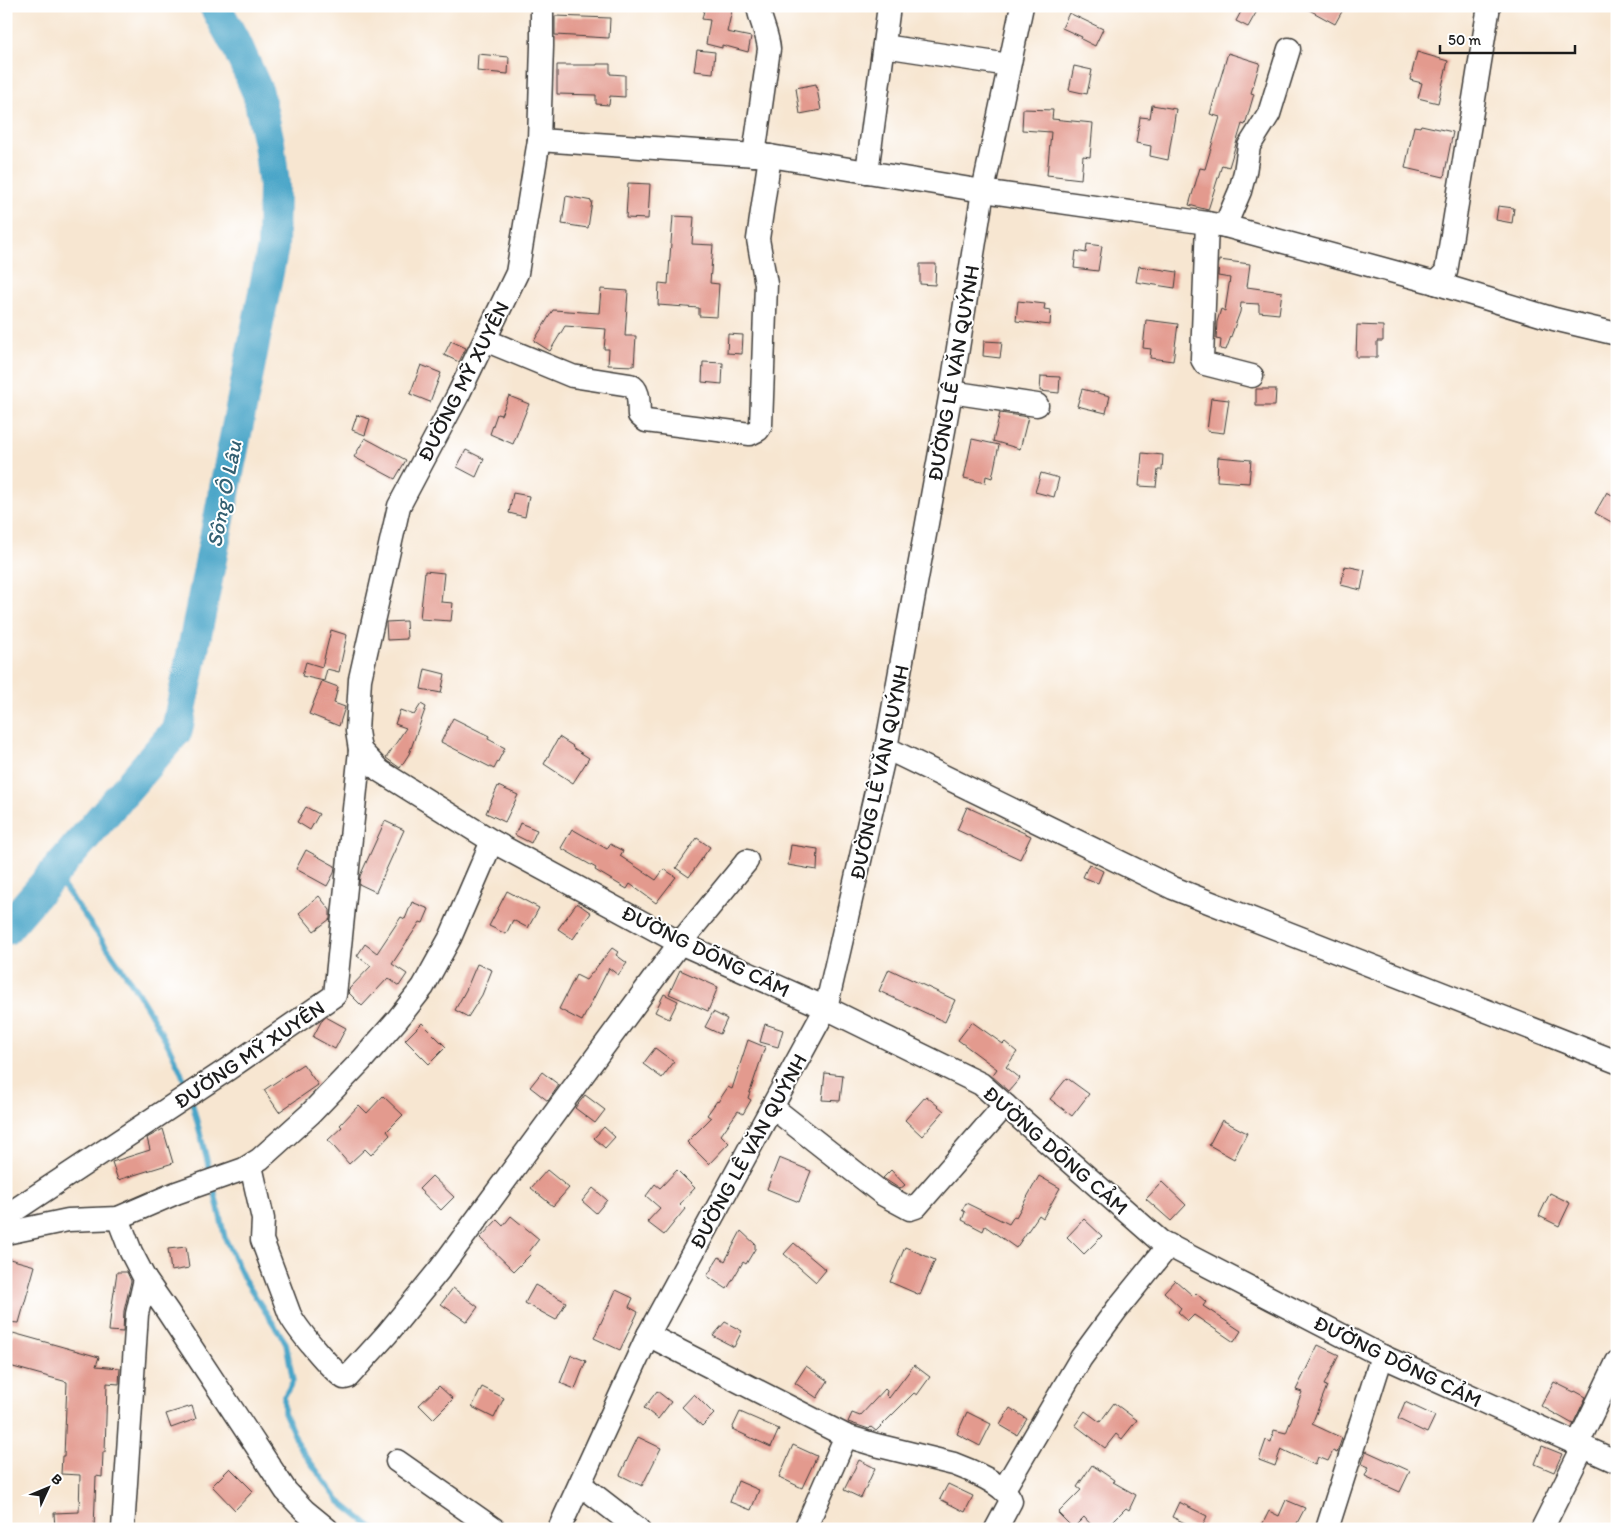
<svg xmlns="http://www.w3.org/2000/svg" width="1623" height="1535" font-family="Itim,sans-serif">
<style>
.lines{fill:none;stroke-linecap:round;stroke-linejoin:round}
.stream{stroke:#4aa5c8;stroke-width:5.5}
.river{stroke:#4aa5c8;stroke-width:32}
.building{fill:#e39a8e}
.minor-casing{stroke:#3d3a37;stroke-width:25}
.minor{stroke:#fff;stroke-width:22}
.labels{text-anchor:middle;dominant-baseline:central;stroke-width:4;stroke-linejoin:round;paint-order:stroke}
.street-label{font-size:21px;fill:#1c1c1c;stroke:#fff}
.water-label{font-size:22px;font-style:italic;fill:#336072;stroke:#fff}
</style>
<rect width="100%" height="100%" fill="#fff"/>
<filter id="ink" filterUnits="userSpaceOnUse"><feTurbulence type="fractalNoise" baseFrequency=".02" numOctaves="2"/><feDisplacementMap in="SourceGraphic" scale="10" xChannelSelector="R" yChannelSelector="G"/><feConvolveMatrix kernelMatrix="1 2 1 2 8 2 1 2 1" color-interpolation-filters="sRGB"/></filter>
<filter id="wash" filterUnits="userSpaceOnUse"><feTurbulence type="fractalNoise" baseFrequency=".0096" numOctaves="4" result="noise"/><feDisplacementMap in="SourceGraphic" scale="20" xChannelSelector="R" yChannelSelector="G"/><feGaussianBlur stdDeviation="1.12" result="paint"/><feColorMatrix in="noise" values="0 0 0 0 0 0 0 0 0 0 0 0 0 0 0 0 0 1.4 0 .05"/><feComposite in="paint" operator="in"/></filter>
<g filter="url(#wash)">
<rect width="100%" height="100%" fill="#f7e6d1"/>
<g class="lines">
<g class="stream">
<path d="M54 873C103 942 157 1010 188 1089"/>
<polyline points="191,1098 211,1176"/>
<polyline points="213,1185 225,1238 244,1279 286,1343 293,1381 284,1397 284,1412 300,1448 339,1501 374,1529"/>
</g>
<polyline class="river" points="6,929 177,730 273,247 274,185 269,143 258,93 238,48 215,6"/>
</g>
<g id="blocks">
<g class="building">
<polygon points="705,6 733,6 727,32 751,37 748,52 722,45 722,48 706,44 710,20 702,19"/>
<polygon points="1244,6 1248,6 1257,11 1248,27 1236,21"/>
<polygon points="1302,6 1345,6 1335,24"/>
<polygon points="1069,13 1103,29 1095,46 1081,39 1082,37 1062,28"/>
<polygon points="555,16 610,18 609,38 555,35"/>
<polygon points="697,50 715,52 713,73 694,71"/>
<polygon points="1417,52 1448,61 1438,103 1418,98 1422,83 1410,80"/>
<polygon points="1228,53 1260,63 1251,93 1254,94 1245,125 1242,124 1229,167 1222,165 1208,210 1189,205 1200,168 1205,169 1220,117 1210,114"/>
<polygon points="478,54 509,57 508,74 477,71"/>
<polygon points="597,64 610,64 610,74 625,75 625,97 610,96 609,105 596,104 596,95 557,94 557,65 597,65"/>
<polygon points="1074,66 1092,70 1087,94 1069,90"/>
<polygon points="816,84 821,110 800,114 796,88"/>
<polygon points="1152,105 1176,109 1168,160 1150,156 1151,146 1136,143 1140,117 1150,118"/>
<polygon points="1023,109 1053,110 1052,119 1093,123 1090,157 1083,156 1081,179 1047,175 1051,132 1022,130"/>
<polygon points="1421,125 1453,132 1444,177 1405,168 1414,126 1420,127"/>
<polygon points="628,183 650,184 648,219 626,218"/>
<polygon points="566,196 592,201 588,228 562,224"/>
<polygon points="1498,206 1514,208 1512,223 1496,220"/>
<polygon points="673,216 694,217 692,244 713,245 710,283 719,284 717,317 699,316 699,308 658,305 659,283 668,284"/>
<polygon points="1087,244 1102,246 1098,271 1074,268 1076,251 1086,253"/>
<polygon points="1219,260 1250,264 1247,287 1282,292 1279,314 1259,312 1259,304 1241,303 1240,312 1226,350 1220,349 1221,340 1216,339 1217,322 1221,309 1225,311 1230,278 1218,276"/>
<polygon points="920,264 936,264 935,285 920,284"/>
<polygon points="1139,266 1177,272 1175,288 1136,282"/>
<polygon points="601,289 628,291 625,336 636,336 634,366 608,365 609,349 604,349 606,329 565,326 550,351 534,341 553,310 599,313"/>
<polygon points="1018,301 1045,304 1044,309 1051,310 1050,325 1016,321"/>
<polygon points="1146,320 1178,324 1173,361 1150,358 1151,349 1143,348"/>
<polygon points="1357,325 1383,326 1383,341 1377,341 1377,357 1356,357"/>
<polygon points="728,334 743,335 742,354 727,353"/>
<polygon points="451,341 466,348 459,362 444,355"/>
<polygon points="984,341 1002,342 1000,358 983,356"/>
<polygon points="703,362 723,363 722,384 702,382"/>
<polygon points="421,365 441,373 430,402 410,394"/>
<polygon points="1041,376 1060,377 1059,393 1040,391"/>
<polygon points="1082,389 1110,396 1106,413 1077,406"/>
<polygon points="1256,389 1276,389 1275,406 1256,406"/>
<polygon points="509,396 529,404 513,444 490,434 497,414 501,415"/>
<polygon points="1211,398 1229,400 1224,433 1207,431"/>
<polygon points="1000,413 1028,417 1020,449 993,441"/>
<polygon points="357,415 370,419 365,435 352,430"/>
<polygon points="365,438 406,460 395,479 354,457"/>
<polygon points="972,439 999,445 992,478 986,476 985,483 964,478"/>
<polygon points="466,450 484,459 476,477 457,467"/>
<polygon points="1142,453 1163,455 1162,470 1158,470 1156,487 1139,486"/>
<polygon points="1218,457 1251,460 1249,483 1217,481"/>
<polygon points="1041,473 1059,478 1054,497 1035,492"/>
<polygon points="1607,492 1617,498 1617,525 1595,513"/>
<polygon points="513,493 529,496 525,517 509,513"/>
<polygon points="1345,566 1365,570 1361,590 1341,585"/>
<polygon points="425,571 444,573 441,602 453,603 451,621 420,619"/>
<polygon points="406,621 407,639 387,640 386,622"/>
<polygon points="331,630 347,635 339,672 327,669 324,681 302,676 306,662 322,667"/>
<polygon points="425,669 445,674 441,693 421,689"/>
<polygon points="322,681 338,687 334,703 345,707 339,726 309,714"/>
<polygon points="421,704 426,707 409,754 400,768 386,758 406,728 395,724 400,710 414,715"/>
<polygon points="453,718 489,736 488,739 505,748 494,769 441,742"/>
<polygon points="559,737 573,746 572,747 589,758 573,783 544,764"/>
<polygon points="498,786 518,795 505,822 486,813"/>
<polygon points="306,807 319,814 310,830 297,822"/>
<polygon points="967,807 1031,836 1020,859 957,830"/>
<polygon points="385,821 404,830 376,892 359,884 360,876"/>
<polygon points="520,823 537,830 531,843 515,835"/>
<polygon points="572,829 607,849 610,844 623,851 620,856 656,880 664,869 676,877 656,903 630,884 627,889 595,870 596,868 561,848"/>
<polygon points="697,838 710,847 689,877 676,868"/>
<polygon points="791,845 818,849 817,870 788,865"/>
<polygon points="306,850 335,866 334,873 327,886 296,869"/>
<polygon points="1089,864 1103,871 1098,883 1083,877"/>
<polygon points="507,891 539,908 528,928 513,920 506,934 489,926"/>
<polygon points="319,896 330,910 330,919 314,931 299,913"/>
<polygon points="412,902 429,909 423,923 420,922 392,964 407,974 399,986 388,978 362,1006 348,992 349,989 371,966 357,956 365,944 377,953 401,917 405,919"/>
<polygon points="577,903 591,913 573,939 558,929"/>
<polygon points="612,948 618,952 616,955 627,963 618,975 609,968 582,1021 559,1009 576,975 586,980"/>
<polygon points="477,964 492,970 482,995 468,1017 455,1010 466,990"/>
<polygon points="889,969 955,1000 945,1022 879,991"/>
<polygon points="680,970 718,987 708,1011 669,994"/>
<polygon points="664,994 678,1001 669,1019 655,1012"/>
<polygon points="713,1012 727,1019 720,1034 705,1027"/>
<polygon points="326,1017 346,1028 335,1049 313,1037 322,1020"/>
<polygon points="972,1022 1003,1044 1005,1042 1017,1052 1006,1067 1020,1078 1009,1091 992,1076 997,1069 958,1040"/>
<polygon points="422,1023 446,1047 429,1064 405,1040"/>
<polygon points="765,1024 783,1030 778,1047 760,1042"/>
<polygon points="748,1040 765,1047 748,1098 751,1100 743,1114 738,1111 721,1135 729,1143 709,1164 687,1142 711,1118 707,1115 717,1101 718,1102 728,1087 732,1089"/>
<polygon points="655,1048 674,1062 662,1078 643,1064"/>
<polygon points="303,1064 318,1085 279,1112 264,1090"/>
<polygon points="542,1072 559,1085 548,1101 530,1087"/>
<polygon points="825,1073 843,1075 840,1101 822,1100"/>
<polygon points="1067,1078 1089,1094 1072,1116 1050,1099"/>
<polygon points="585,1095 605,1110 595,1123 575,1108"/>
<polygon points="383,1096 403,1115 387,1131 390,1135 371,1155 365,1149 349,1164 328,1140 342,1127 340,1125 359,1105 367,1113"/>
<polygon points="926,1096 944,1111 922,1136 905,1120"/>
<polygon points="1222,1120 1247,1133 1234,1159 1209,1145"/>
<polygon points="604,1127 615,1137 605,1148 594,1138"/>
<polygon points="163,1129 173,1163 118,1180 112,1162 150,1150 147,1138"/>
<polygon points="779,1158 811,1171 799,1202 767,1189"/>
<polygon points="547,1170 569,1188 553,1206 531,1188"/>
<polygon points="677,1170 695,1188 680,1204 685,1209 664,1235 647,1222 660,1208 646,1196 655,1184 660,1188"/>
<polygon points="891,1170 905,1185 900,1189 883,1178"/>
<polygon points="432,1176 454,1197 441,1210 419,1189"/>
<polygon points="1039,1176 1060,1188 1043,1218 1039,1215 1016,1248 985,1226 983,1231 962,1220 965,1212 962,1210 966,1203 1009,1224 1014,1216 1016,1217"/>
<polygon points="1162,1182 1186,1205 1171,1221 1146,1199"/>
<polygon points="593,1188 607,1200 596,1213 582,1201"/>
<polygon points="1550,1193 1570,1203 1559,1226 1539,1216"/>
<polygon points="511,1216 539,1239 529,1252 531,1254 514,1271 480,1238 497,1220 503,1226"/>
<polygon points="1084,1219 1102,1236 1084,1254 1067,1237"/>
<polygon points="741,1231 755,1244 755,1249 746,1264 743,1262 727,1289 707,1276 719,1257 725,1261"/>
<polygon points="794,1243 826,1270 816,1282 784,1254"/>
<polygon points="186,1247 189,1268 171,1271 168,1249"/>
<polygon points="905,1247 935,1260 920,1295 890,1282"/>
<polygon points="6,1258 35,1266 19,1323 6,1322"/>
<polygon points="117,1272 127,1272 131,1281 124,1311 123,1332 109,1331 111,1312"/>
<polygon points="1175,1280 1193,1296 1196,1293 1206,1302 1203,1306 1241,1331 1234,1342 1194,1315 1188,1321 1178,1312 1181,1308 1164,1292"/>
<polygon points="535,1285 566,1302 556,1320 525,1303"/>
<polygon points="453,1288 478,1307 467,1322 441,1304"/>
<polygon points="616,1290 633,1298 629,1307 638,1312 620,1350 594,1338"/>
<polygon points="725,1322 742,1331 734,1347 713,1336"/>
<polygon points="13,1333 99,1357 96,1366 120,1368 119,1384 107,1383 105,1452 103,1452 102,1477 96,1476 94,1528 55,1529 54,1513 79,1512 80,1475 61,1474 62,1456 64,1456 67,1382 6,1365 6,1356"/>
<polygon points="1318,1345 1339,1355 1324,1385 1327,1386 1312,1424 1342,1438 1337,1453 1333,1451 1328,1461 1318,1457 1315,1465 1281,1449 1275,1466 1259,1460 1266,1440 1271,1442 1274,1430 1286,1433 1302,1392 1296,1390"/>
<polygon points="571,1355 586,1361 575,1389 560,1383"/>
<polygon points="914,1365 930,1377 917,1395 914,1393 876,1431 871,1427 869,1429 848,1422 852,1413 860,1416 885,1389 887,1391 886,1395 889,1398"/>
<polygon points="806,1366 828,1381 817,1398 795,1383"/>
<polygon points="1554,1382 1574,1392 1575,1391 1586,1397 1573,1424 1541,1406"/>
<polygon points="439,1386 453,1399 433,1419 419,1405"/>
<polygon points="482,1387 504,1398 494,1418 472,1407"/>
<polygon points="657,1391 671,1402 658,1419 644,1408"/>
<polygon points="694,1394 714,1414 702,1426 682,1407"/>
<polygon points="1405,1402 1435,1416 1427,1433 1398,1419"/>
<polygon points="1114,1403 1137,1420 1122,1439 1116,1434 1105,1448 1075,1425 1085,1411 1100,1422"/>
<polygon points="192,1406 196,1419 171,1428 166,1414"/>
<polygon points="1010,1408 1027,1419 1017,1435 1000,1425"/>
<polygon points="740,1412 779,1429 771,1447 732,1429"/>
<polygon points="967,1412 991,1424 980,1446 957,1434"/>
<polygon points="638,1437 661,1448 642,1486 620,1475"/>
<polygon points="793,1445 817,1456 802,1488 779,1477"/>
<polygon points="1542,1446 1562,1454 1554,1472 1535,1464"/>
<polygon points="1366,1451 1410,1471 1400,1492 1365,1476 1369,1467 1362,1464"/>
<polygon points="859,1460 875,1468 861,1498 844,1490"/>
<polygon points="1092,1465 1114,1480 1113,1482 1136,1495 1129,1510 1126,1508 1105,1529 1095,1529 1084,1517 1073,1528 1058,1513 1081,1490 1077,1487"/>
<polygon points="230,1468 253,1491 235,1510 212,1486"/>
<polygon points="738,1481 759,1490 751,1510 730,1502"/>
<polygon points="948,1484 973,1496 965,1512 940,1499"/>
<polygon points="1286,1500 1305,1508 1296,1525 1302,1529 1260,1529 1269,1511 1279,1516"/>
<polygon points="1179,1502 1207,1516 1201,1529 1198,1529 1172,1517"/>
</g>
</g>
</g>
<g filter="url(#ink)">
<use href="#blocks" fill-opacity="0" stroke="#3d3a37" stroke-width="1"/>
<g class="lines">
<g class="minor-casing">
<g id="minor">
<polyline points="884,46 1009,65"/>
<polyline points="539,140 770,156 983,191 1207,223 1225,226 1435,283 1446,272 1489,6"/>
<path d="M754 155 769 49C768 34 760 21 758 6"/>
<polyline points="867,172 889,6"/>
<polyline points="1207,223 1202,359 1205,364 1252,376"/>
<polyline points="1225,226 1240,191 1245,172 1249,146 1269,114 1289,49"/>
<polyline points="1435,283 1554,319 1617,334"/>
<path d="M485 340 572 376 630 385C641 390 638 405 639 415L646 421 750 434 758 430 761 425 766 284 758 239 770 156"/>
<polyline points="951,392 1037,405"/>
<polyline points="886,748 1173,888 1617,1062"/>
<polyline points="360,750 380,771 492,841 680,943 826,1008 981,1084 1160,1241 1382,1356 1617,1462"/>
<polyline points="772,1107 884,1195 910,1209 916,1207 1005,1105"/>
<path d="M251 1166 263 1219 262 1240 290 1315C297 1329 331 1370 344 1378L348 1377 387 1334 440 1269 680 943 747 861"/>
<polyline points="6,1216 228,1069 335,995 360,750 357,731 360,679 399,506 458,395 517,273 539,140 542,46 542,6"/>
<polyline points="118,1218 131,1252 145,1279 137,1314 123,1529"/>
<polyline points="6,1233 68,1220 118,1218 176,1193 244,1169 260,1159 310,1114 362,1060 397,1020 423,987 450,938 492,841"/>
<polyline points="145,1279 168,1312 286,1491 305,1511 327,1529"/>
<path d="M648 1335 846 1436 876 1445 954 1464C968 1469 1008 1486 1011 1501L996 1529"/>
<polyline points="1577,1445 1617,1362"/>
<polyline points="397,1461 494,1529"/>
<polyline points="580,1484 638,1529"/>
<polyline points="1004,1489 1081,1358 1117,1309 1169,1245"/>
<polyline points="559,1529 648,1335 826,1008 886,748 951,392 983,191 1022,6"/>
<polyline points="805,1529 846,1436"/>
<polyline points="1327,1529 1382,1356"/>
<polyline points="1542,1529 1583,1447"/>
</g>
</g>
<use href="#minor" class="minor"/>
</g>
</g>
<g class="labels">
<g class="street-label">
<text transform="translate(953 373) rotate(-80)">ĐƯỜNG LÊ VĂN QUÝNH</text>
<text transform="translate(463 381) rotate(-63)">ĐƯỜNG MỸ XUYÊN</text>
<text transform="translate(879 772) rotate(-78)">ĐƯỜNG LÊ VĂN QUÝNH</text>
<text transform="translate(706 951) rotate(26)">ĐƯỜNG DÕNG CẢM</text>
<text transform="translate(249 1054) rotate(-34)">ĐƯỜNG MỸ XUYÊN</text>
<text transform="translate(1056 1150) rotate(41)">ĐƯỜNG DÕNG CẢM</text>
<text transform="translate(748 1151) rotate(-61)">ĐƯỜNG LÊ VĂN QUÝNH</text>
<text transform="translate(1398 1361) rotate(26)">ĐƯỜNG DÕNG CẢM</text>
</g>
<g class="water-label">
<text transform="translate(224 494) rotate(-79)">Sông Ô Lâu</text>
</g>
</g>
<rect width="1623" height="1535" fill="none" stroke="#fff" stroke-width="25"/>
<g transform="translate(48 1488) rotate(46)" stroke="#ffffff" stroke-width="4" paint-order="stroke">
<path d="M0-4L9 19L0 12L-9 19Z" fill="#1c1c1c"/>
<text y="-8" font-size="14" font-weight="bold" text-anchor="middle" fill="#1c1c1c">B</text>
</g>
<path d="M1440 45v8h135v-8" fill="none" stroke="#1c1c1c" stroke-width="2.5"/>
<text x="1448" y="45" font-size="15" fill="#1c1c1c" stroke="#ffffff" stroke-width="4" paint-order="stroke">50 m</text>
</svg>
